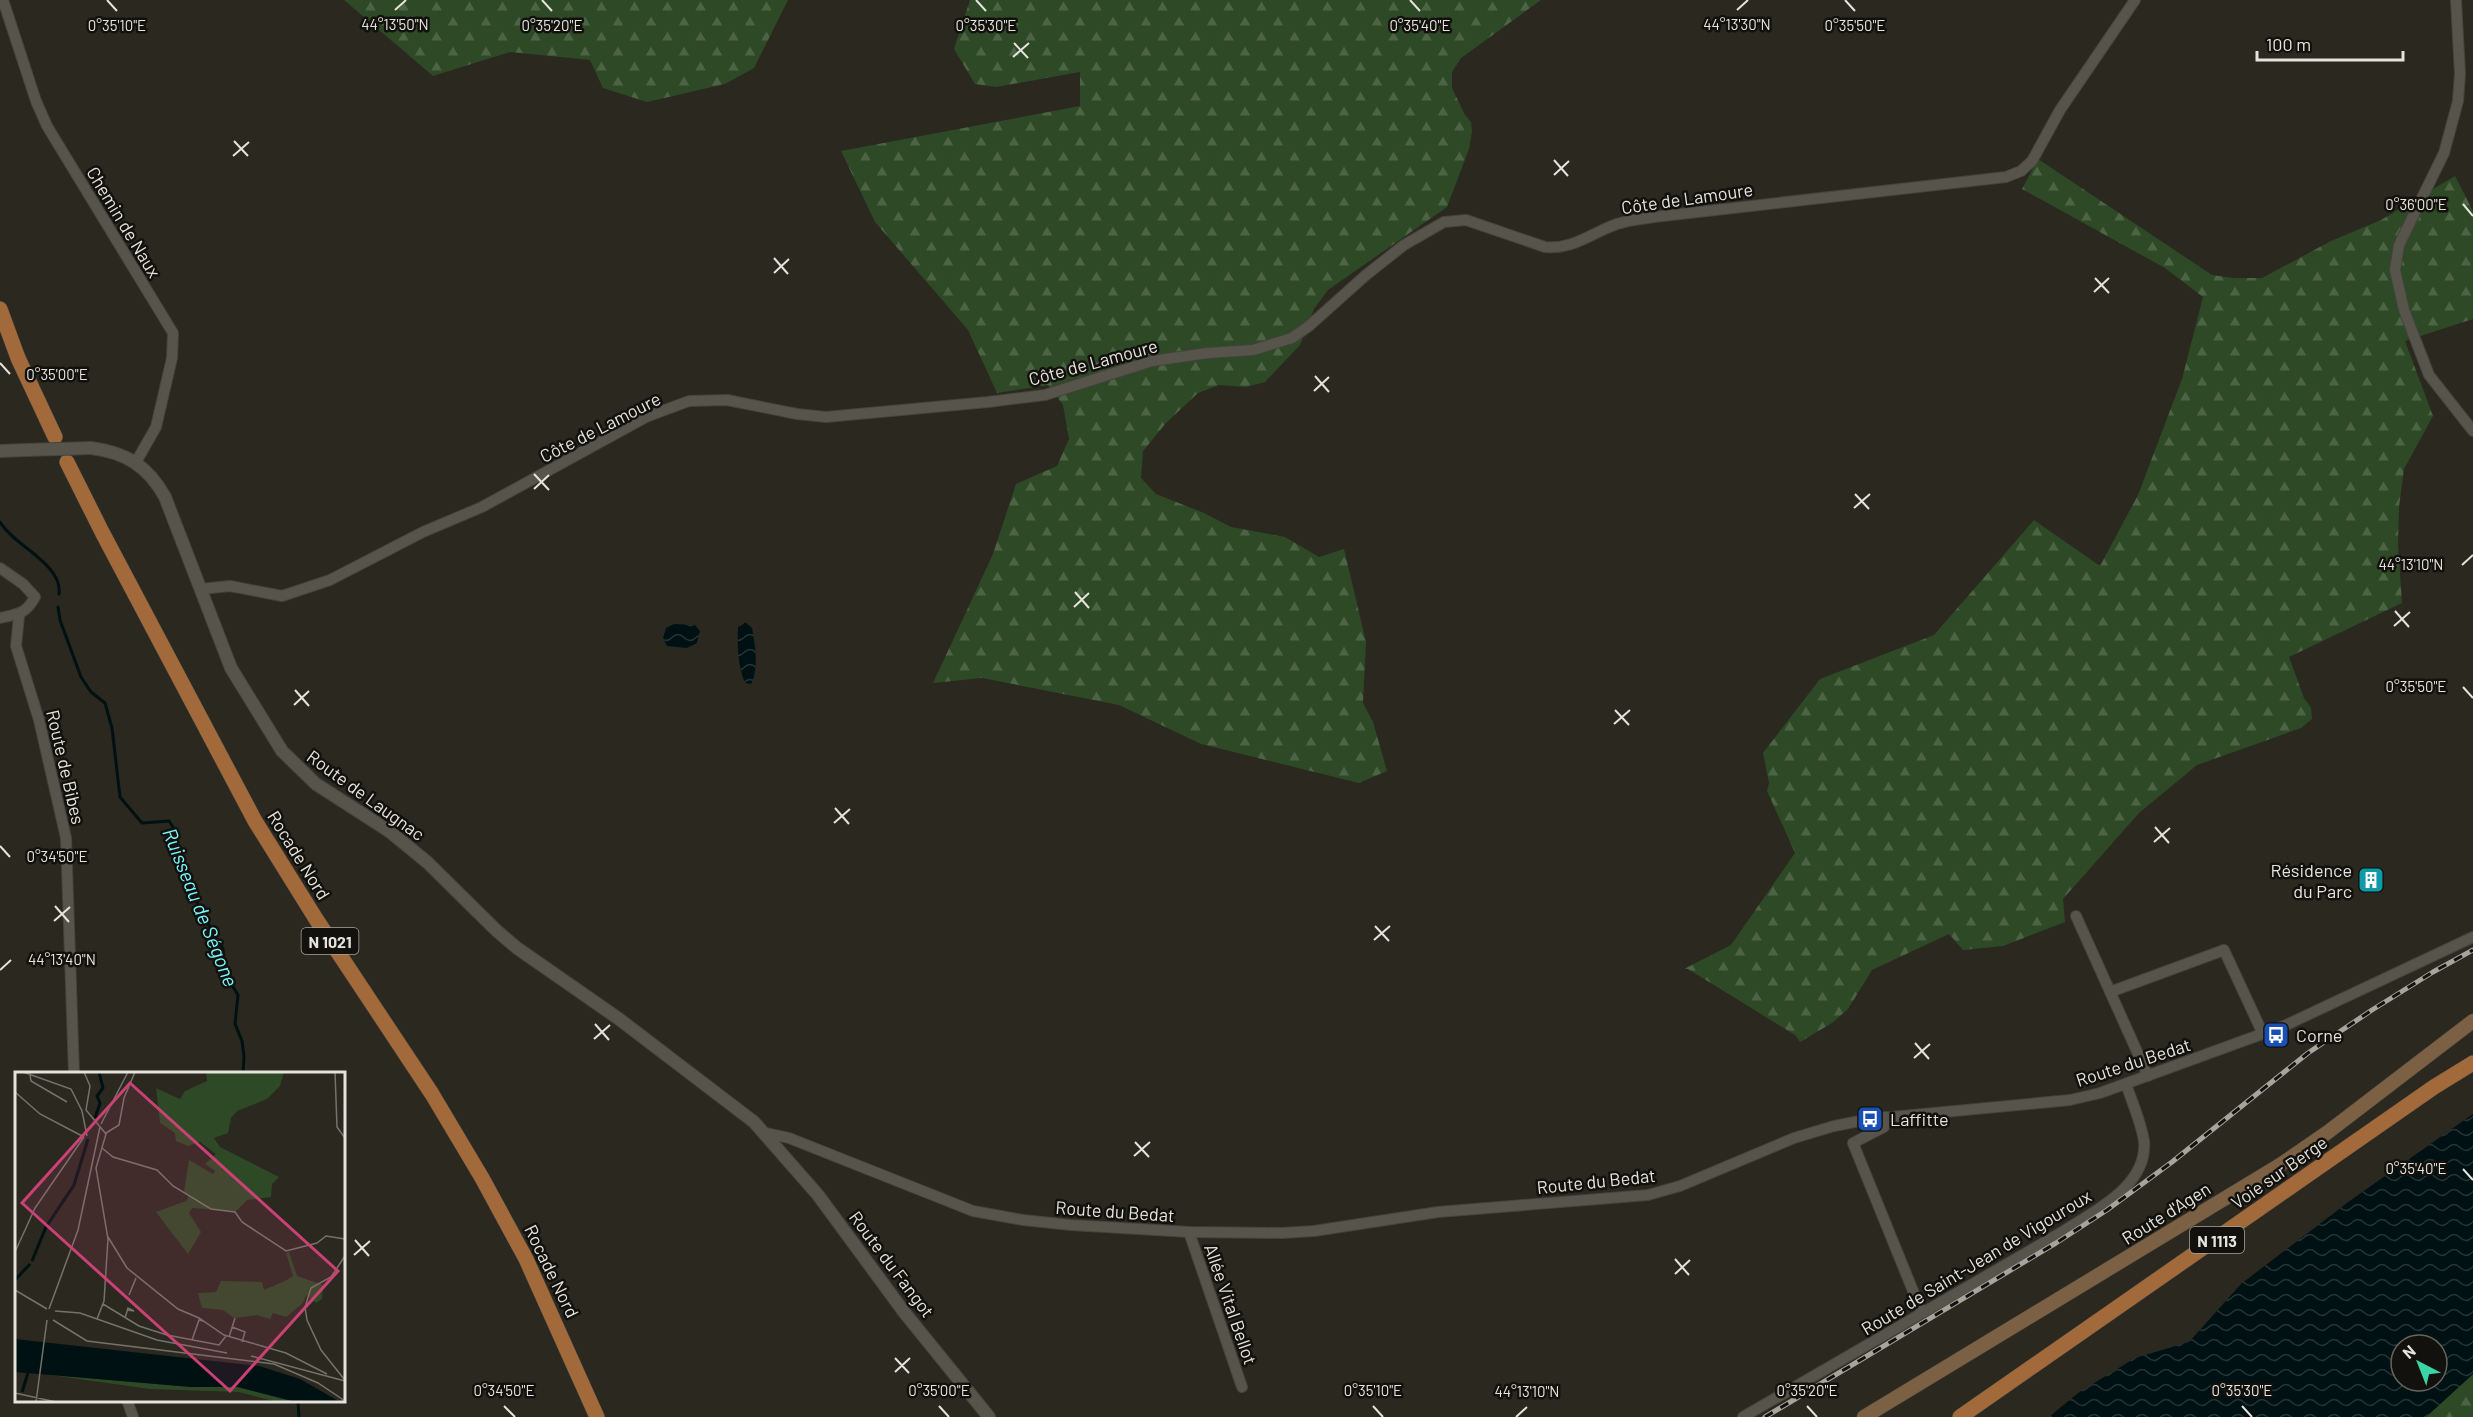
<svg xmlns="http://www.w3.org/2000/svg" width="2473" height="1417" font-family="Barlow,sans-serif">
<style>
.forest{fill:url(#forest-firs)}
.water{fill:url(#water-waves);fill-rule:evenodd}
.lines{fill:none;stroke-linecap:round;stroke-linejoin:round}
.stream{stroke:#001113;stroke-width:3}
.minor-casing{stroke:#45433c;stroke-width:12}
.tertiary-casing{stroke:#45433c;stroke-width:14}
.secondary-casing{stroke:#45433c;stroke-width:15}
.primary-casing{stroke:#45433c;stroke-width:16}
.minor{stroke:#57554b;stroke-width:10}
.tertiary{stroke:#57554b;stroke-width:12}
.secondary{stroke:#7c6043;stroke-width:14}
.primary{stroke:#a26a3b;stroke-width:15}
.rail-casing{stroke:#a6a49d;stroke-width:5}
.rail{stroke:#12110d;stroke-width:3;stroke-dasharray:9;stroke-linecap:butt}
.tertiary-bridge-casing{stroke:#45433c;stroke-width:14;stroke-linecap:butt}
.tertiary-bridge{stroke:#57554b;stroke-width:12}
.ticks{fill:none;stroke:#e4e3dd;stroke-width:2}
.labels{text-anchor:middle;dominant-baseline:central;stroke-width:5;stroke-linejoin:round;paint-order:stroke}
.shield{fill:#12110d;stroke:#a5a49f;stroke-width:1.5}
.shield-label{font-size:16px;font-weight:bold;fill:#e4e3dd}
.street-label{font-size:18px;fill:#e4e3dd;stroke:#12110d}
.poi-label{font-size:18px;fill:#e4e3dd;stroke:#12110d;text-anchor:start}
.water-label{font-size:20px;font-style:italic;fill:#79f8fe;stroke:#12110d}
.inset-river{fill:none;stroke:#001113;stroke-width:3}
.inset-road{fill:none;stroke:#74736b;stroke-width:1.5}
.view{fill:#c94175;fill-opacity:0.15;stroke:#c94175;stroke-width:3}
.inset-edge{fill:none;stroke:#e4e3dd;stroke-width:3}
.ticks-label{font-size:15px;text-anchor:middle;fill:#e4e3dd;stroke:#12110d;stroke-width:5;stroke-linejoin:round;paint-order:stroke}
</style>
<defs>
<pattern id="forest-firs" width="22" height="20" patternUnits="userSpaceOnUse" patternTransform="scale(1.5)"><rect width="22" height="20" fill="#2e4925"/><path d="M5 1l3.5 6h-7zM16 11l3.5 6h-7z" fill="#4c6344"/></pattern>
<pattern id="water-waves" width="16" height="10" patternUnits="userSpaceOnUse" patternTransform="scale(1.5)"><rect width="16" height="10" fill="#001113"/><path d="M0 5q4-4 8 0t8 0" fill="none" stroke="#253435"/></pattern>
</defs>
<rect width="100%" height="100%" fill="#2a281f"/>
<g class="forest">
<polygon points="344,0 788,0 754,68 725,84 647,102 603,88 590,60 510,52 433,76"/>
<polygon points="970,0 1541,0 1461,58 1452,72 1452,88 1465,115 1471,122 1472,131 1469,149 1447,207 1328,290 1314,309 1300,345 1265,382 1246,387 1219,385 1198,393 1166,423 1143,451 1141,478 1156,494 1204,513 1231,527 1285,537 1319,557 1344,549 1366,642 1363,703 1373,722 1387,771 1359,783 1201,744 1119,705 982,678 933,683 993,554 1016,484 1057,466 1069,439 1063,405 1048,385 997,393 968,330 875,222 841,151 1080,106 1080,72 996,87 975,84 954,49"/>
<polygon points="2038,159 2212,275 2233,278 2262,278 2331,241 2381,220 2455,176 2473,211 2473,319 2405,341 2433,416 2404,469 2399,507 2398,544 2402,603 2289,657 2304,698 2311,708 2312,719 2301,728 2197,765 2139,813 2063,899 2065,922 2003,946 1963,950 1949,934 1872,970 1848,1009 1832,1023 1800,1042 1795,1035 1688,969 1684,969 1731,945 1795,853 1767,791 1769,783 1763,753 1820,679 1934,635 2034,520 2100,566 2138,495 2182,379 2203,297 2165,268 2022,189"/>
<polygon points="2473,1374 2473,1417 2426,1417"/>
</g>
<g class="water">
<path d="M745 622 752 628C755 645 759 668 751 684L745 683C738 667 737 645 738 627Z"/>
<polygon points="674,624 695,625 700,631 697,643 687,648 667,646 663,638 666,628"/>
<path d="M2473 1114V1374L2426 1417H2049L2078 1393 2135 1358 2189 1342 2241 1284 2351 1200ZM2401 1345H2437V1381H2401Z"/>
</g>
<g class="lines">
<g class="stream">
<path d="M0 522C14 546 63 564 59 594"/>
<polyline points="58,607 60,620 81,677 91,692 105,703 112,728 120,797 142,823 169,821 175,830 177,845 199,908 223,949 224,972 238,995 235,1024 242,1041 244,1056 243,1074"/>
<polyline points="298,1400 299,1417"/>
</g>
<g class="minor-casing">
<g id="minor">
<polyline points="3,0 36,101 47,126 173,333 172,358 156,427 136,462"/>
<polyline points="2456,0 2460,74 2458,101 2444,153 2399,245 2395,270 2404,310 2429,375 2473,431"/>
<path d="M0 568 23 584 35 597C26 614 18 614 0 618"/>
<path d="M201 589 230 586 282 596 330 580 423 532 482 507 646 417 689 401 727 400 797 414 826 417 988 402 1045 395 1152 361 1208 353 1253 350 1292 338 1309 326 1366 275 1404 245 1444 222 1466 220 1545 247C1573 250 1591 233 1617 224 1629 220 1642 219 1654 217L2006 177 2021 171 2032 161 2060 110 2135 0"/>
<polyline points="19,616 16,646 39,720 66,838 74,1074"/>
<polyline points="2076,916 2148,1076"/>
<polyline points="2110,992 2224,950 2263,1034"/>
<polyline points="1885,1117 1884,1127 1853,1143 1922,1313"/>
<polyline points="766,1133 789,1138 973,1211 1023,1220 1071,1225 1189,1232 1282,1233 1314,1231 1438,1212 1648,1195 1680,1186 1794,1138 1834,1126 1870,1119 2070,1100 2100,1093 2284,1026 2473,937"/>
<polyline points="1189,1232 1242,1387"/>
<polyline points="127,1400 133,1417"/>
<path d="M1743 1417 2062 1232C2094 1211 2148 1186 2144 1141 2141 1122 2132 1102 2126 1084"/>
</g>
</g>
<g class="tertiary-casing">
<g id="tertiary">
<path d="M91 448C125 452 148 466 165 497L231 668 282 751 316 784 389 831 427 862 497 931 517 948 619 1019 754 1122 818 1195 904 1312 989 1417"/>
<polyline points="0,451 26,450"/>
</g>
</g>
<g class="secondary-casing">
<polyline id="secondary" points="1864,1417 2280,1165 2328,1132 2473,1021"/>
</g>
<g class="primary-casing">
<g id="primary">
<polyline points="0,309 18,358 55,437"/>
<polyline points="67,462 102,532 255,821 316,919 432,1094 482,1178 526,1259 597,1417"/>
<polyline points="1960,1417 2434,1087 2473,1063"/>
</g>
</g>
<use href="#minor" class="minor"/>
<use href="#tertiary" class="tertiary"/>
<use href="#secondary" class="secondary"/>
<use href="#primary" class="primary"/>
<g class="rail-casing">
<polyline id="rail" points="1765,1417 2056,1243 2107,1210 2172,1162 2308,1053 2372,1010 2433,972 2473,950"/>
</g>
<use href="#rail" class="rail"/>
<g class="tertiary-bridge-casing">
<polyline id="tertiary-bridge" points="26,450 91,448"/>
</g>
<use href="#tertiary-bridge" class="tertiary-bridge"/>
</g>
<path class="ticks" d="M107 0 117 11M542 0 552 11M976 0 986 11M1410 0 1420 11M1845 0 1855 11M395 10 406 0M1737 10 1748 0M1014 43 1028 58M1013 57 1029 43M234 141 248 156M233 156 249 142M1554 160 1568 176M1554 175 1569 161M2463 204 2473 216M774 258 788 274M774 273 789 259M2095 278 2109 293M2094 292 2109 278M0 363 10 374M1315 376 1329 392M1314 391 1329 377M534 474 549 490M534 489 549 475M1855 494 1869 509M1854 508 1870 494M2462 565 2473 555M1075 592 1089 608M1074 607 1089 593M2395 611 2409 627M2394 626 2410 612M2463 687 2473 698M295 690 309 706M294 705 309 691M1615 710 1629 725M1614 724 1630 710M835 808 849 824M834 823 850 809M2155 827 2169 843M2154 842 2170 828M0 846 10 857M55 906 69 922M54 921 70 907M1375 926 1389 941M1374 940 1390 926M0 970 11 960M595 1024 609 1040M594 1039 610 1025M1915 1043 1929 1059M1914 1058 1930 1044M1135 1142 1149 1157M1134 1156 1150 1142M2463 1169 2473 1180M355 1240 369 1256M354 1255 370 1241M1675 1259 1689 1275M1675 1274 1690 1260M895 1358 909 1373M895 1372 910 1358M504 1406 515 1417M939 1406 949 1417M1373 1406 1383 1417M1807 1406 1817 1417M2242 1406 2252 1417M1516 1417 1527 1407"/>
<defs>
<g id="building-square" transform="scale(1.35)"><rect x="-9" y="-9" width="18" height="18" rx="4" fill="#0f9aa8" stroke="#12110d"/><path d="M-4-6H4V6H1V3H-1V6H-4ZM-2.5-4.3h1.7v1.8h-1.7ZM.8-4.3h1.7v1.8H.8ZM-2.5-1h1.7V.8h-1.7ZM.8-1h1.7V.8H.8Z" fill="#fff"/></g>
<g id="bus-square" transform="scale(1.35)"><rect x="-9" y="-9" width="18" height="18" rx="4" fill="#1a4fb4" stroke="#12110d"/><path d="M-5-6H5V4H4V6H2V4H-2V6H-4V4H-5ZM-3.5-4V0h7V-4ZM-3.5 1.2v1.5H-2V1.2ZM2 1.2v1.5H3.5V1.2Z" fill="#fff"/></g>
</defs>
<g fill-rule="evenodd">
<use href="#building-square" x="2371" y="880"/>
<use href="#bus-square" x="2276" y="1035"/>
<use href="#bus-square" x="1870" y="1119"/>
</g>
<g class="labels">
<g class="shield">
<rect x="301.5" y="928" width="57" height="26" rx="4.5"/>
<rect x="2190" y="1227" width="54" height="26" rx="4.5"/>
</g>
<g class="shield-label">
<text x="330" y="941">N 1021</text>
<text x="2217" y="1240">N 1113</text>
</g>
<g class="street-label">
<text transform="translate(1687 198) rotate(-8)">Côte de Lamoure</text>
<text transform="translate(124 222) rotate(59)">Chemin de Naux</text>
<text transform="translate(1093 362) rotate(-15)">Côte de Lamoure</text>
<text transform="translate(600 427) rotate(-27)">Côte de Lamoure</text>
<text transform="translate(66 767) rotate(77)">Route de Bibes</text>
<text transform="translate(366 795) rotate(36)">Route de Laugnac</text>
<text transform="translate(299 855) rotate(58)">Rocade Nord</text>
<text transform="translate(2133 1062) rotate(-18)">Route du Bedat</text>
<text transform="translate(2279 1172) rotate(-35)">Voie sur Berge</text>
<text transform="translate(1596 1181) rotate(-6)">Route du Bedat</text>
<text transform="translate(1115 1211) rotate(4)">Route du Bedat</text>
<text transform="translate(2166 1213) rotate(-32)">Route d'Agen</text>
<text transform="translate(1976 1262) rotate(-31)">Route de Saint-Jean de Vigouroux</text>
<text transform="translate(892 1264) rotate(53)">Route du Fangot</text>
<text transform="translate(552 1271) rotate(64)">Rocade Nord</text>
<text transform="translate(1231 1304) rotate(71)">Allée Vital Bellot</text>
</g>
<g class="poi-label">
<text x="2352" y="870" text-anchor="end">Résidence<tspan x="2352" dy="21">du Parc</tspan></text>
<text x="2296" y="1035">Corne</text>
<text x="1890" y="1119">Laffitte</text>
</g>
<g class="water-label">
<text transform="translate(201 907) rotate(68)">Ruisseau de Ségone</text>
</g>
</g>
<g transform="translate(15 1072)">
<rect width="330" height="330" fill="#2a281f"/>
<path d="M191 0H269L265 14 252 27 222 39 216 46 213 61 199 66 205 75 264 105 257 112 256 125 232 128 221 139 177 136 174 141 186 160 173 182 141 140 171 129 174 124 169 120 174 88 198 102 200 99 190 92 201 82 185 70 173 74 161 69 160 61 145 51 141 16 165 27 170 19 192 9ZM274 180 282 204 308 213 307 227 301 231 291 223 288 231 271 245 258 241 255 247 242 243 219 246 208 238 187 236 183 221 201 220 206 209 247 210 249 218 270 209 278 204 271 181ZM28 302 176 315H223L281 330H262L224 320 135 317Z" fill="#2e4925"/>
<path d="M0 267 244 294 285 307 325 330H281L223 315H176L0 300Z" fill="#001113"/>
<path class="inset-river" d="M80 46 85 31 82 24 88 16 84 0M17 189 31 155 59 113 73 67M0 208 15 192M7 320 13 301"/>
<path class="inset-road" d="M8 0 56 17 67 39 72 64M69 0 75 14 71 38 91 62 81 96 93 167 89 229 82 247M320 0 322 55 330 66M15 3 16 9 52 30M0 20 25 42 69 65M86 52 113 0M91 61 104 53 109 26 120 0M87 76 98 85 142 98 158 114 196 137 220 140 227 150 271 179 302 171 311 164 330 167M93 165 112 196 163 237 184 246 209 263 271 281 312 302M0 180 20 136 69 65M0 218 32 237M114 223 121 206M88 232 124 254 152 263 204 273 211 264M34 237 63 158 85 55M40 239 65 241 142 268 212 281M110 246 113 236 119 239 112 238M38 248 72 269 259 292 303 311 330 329M217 255 230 260 227 270M214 265 220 246M177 268 184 248 188 249M236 284 330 309M329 307 306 278 292 248 290 235 296 216 316 205 330 184M0 321 41 330M21 330 32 248"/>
<path class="view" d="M115 11 323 199 215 319 7 131Z"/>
<rect width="330" height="330" class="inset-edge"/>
</g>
<g class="ticks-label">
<text x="395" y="30">44°13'50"N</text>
<text x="1737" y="30">44°13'30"N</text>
<text x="117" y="31">0°35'10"E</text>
<text x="552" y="31">0°35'20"E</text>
<text x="986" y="31">0°35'30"E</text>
<text x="1420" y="31">0°35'40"E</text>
<text x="1855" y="31">0°35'50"E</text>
<text x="2416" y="210">0°36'00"E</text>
<text x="57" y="380">0°35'00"E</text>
<text x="2411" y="570">44°13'10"N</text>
<text x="2416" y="692">0°35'50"E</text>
<text x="57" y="862">0°34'50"E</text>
<text x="62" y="965">44°13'40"N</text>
<text x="2416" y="1174">0°35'40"E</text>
<text x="504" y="1396">0°34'50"E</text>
<text x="939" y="1396">0°35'00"E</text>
<text x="1373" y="1396">0°35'10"E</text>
<text x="1807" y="1396">0°35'20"E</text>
<text x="2242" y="1396">0°35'30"E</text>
<text x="1527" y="1397">44°13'10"N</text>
</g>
<g transform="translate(2419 1363) rotate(318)"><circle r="28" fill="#12110d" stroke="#666560" stroke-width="1.5"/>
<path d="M0-4.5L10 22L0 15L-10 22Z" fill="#3bd4a4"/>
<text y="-9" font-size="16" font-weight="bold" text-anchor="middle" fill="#e4e3dd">N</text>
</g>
<path d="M2257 51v9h146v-9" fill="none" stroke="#e4e3dd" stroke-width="3"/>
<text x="2266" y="51" font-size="18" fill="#e4e3dd" stroke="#12110d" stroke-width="4.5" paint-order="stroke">100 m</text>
</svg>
